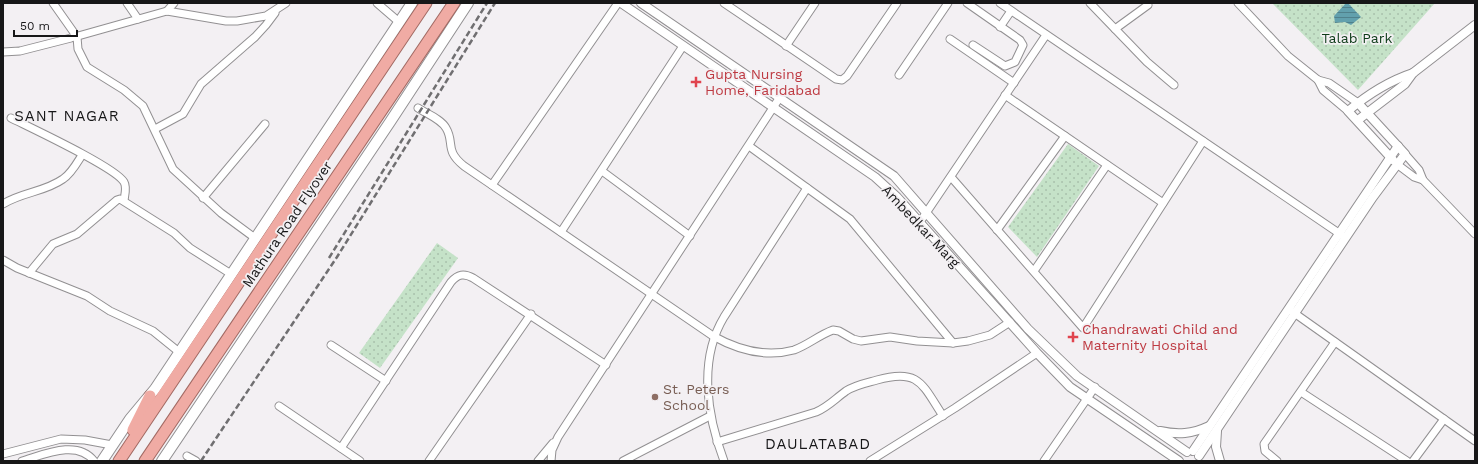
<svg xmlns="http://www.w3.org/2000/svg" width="1478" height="464" font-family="'Work Sans',sans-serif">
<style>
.grass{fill:url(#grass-dots)}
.water{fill:url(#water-rules)}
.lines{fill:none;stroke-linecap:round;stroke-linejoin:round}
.minor-casing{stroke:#929092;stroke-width:9}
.tertiary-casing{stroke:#929092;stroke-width:10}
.secondary-casing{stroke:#929092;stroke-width:12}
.trunk-casing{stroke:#a26a64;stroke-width:13}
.minor{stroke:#fff;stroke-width:7}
.tertiary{stroke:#fff;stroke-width:8}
.secondary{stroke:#fff;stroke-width:10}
.trunk{stroke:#f0aba4;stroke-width:11}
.rail{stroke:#706f71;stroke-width:2.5;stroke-dasharray:6 3;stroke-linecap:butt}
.health-dot{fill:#e0444e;stroke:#f3f0f3;stroke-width:1.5}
.education-dot{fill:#8d6e63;stroke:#f3f0f3;stroke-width:1.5}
.labels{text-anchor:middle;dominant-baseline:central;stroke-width:3.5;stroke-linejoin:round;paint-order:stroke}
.park-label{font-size:14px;fill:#0e3c19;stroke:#f3f0f3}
.health-label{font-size:14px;fill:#be3a42;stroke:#f3f0f3;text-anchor:start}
.street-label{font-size:14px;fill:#171718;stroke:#f3f0f3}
.education-label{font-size:14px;fill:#785e54;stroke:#f3f0f3;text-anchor:start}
.neighbourhood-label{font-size:15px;letter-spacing:1px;fill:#171718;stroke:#f3f0f3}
</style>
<defs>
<pattern id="grass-dots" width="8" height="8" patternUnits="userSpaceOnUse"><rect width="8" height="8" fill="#c5e2c8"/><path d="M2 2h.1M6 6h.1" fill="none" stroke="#a8c1ab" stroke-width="1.8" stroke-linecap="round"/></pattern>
<pattern id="water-rules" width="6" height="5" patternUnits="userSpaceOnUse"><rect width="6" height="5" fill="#62a0ad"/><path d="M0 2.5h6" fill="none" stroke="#50818c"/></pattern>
</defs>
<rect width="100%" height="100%" fill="#f3f0f3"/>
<g class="grass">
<polygon points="1272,3 1435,3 1358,90"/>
<polygon points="1068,144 1099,166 1037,257 1008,227"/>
<polygon points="437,243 458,258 380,368 359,353"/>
</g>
<polygon class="water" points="1346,3 1348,3 1361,17 1351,25 1345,22 1335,23 1334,16"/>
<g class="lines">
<g class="minor-casing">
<g id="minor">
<polyline points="53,3 77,37 78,49 87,67 124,90 143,106 173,169 221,213 255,238"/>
<polyline points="127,3 138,19"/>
<polyline points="377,3 399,22"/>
<polyline points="724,3 836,79 842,80 847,76 897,3"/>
<polyline points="967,3 1020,40 1023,45 1015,62 1005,66 973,45"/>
<polyline points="1000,3 1343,236"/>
<polyline points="1090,3 1147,62 1174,85"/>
<polyline points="1238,3 1288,56 1318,80 1329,83 1358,103"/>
<polyline points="167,11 174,3"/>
<polyline points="1000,27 1011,11"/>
<polyline points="1115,29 1148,5"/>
<polyline points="950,39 1014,83"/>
<polyline points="786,46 815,3"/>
<polyline points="3,52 20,51 71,38 167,11 226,21 237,21 266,16 286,3"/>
<polyline points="899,75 948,3"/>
<polyline points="1318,80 1323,90 1348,111"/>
<polyline points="1005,95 1163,203"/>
<path d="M418 108C427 114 441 119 446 128 455 143 444 150 464 166L713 336C738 350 765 358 794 350 808 345 819 335 833 330L839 331 853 339 861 341 890 337 917 341 953 343 968 341 990 335 1010 322"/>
<path d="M11 118C31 128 115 167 124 182 127 187 125 194 124 200"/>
<polyline points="155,129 183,114 201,84 255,37 266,25 275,13"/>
<polyline points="749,146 850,219 953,343"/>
<polyline points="1405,154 1419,170 1423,180 1475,234"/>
<polyline points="1398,165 1414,177 1423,180"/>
<polyline points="602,171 690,236"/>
<polyline points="951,177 1083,328 1203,141"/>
<polyline points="492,185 618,3"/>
<polyline points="203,198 265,124"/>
<path d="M3 204C22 192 45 192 63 179 71 174 77 163 82 155"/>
<polyline points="920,222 1046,35"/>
<polyline points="997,230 1065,136"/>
<polyline points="561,232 683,46"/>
<polyline points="3,260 17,268 87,296 110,311 153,331 179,352"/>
<polyline points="1034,271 1107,165"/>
<polyline points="29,273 53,244 77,234 117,200 120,199 174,233 190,248 231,274"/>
<polyline points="1290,310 1475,441"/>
<polyline points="331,345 386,381"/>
<polyline points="1301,392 1407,461"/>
<polyline points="279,406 360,461"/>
<path d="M717 442 816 412C828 407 835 399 846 391 855 385 866 383 877 380 919 368 922 384 943 416"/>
<path d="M341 448 451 282C458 274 464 273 473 278L606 365"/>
<polyline points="3,454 61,439 85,440 112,445"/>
<polyline points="187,456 196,461"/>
<path d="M22 461C43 455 77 439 94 461"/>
<polyline points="429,461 531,314"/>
<polyline points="538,461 553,443"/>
<polyline points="551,461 552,450 558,437 780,97"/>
<polyline points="623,461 710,416"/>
<path d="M724 461C707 416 698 360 724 317L807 188"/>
<polyline points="870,461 955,408 1037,353"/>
<polyline points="1044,461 1095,387"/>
<polyline points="1277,461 1265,451 1264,444 1335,342"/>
<polyline points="1413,461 1444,419"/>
</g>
</g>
<g class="tertiary-casing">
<g id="tertiary">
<polyline points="621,3 875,177 897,197 1037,353 1070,387 1179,461"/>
<polyline points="641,3 894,176 1028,329 1077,376 1187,452"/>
<polyline points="1358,120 1405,84 1413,73 1475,25"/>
<path d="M1393 160 1348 111C1367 95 1389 81 1413 73"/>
<path d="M1160 431C1178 435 1192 434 1209 426"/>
<polyline points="1217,431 1216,447 1220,461"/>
<polyline points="1193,451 1398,146"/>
<polyline points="1199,456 1373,197 1405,154 1358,103"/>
</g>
</g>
<g class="secondary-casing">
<g id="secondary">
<polyline points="102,461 130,419 155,389 412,3"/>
<polyline points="162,461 390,122 468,3"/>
</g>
</g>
<g class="trunk-casing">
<g id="trunk">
<polyline points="133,430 150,396"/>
<polyline points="119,461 426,3"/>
<polyline points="145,461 454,3"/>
</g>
</g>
<use href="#minor" class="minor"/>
<use href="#tertiary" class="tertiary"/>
<use href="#secondary" class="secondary"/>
<use href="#trunk" class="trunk"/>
<g class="rail">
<polyline points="329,258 487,3"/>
<polyline points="201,461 337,257 495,3"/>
</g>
</g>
<g class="health-dot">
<path d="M694 76h4v4h4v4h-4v4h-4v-4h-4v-4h4z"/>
<path d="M1071 331h4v4h4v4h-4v4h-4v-4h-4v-4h4z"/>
</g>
<circle class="education-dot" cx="655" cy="397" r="4"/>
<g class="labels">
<g class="park-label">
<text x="1357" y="38">Talab Park</text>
</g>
<g class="health-label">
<text x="705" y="74">Gupta Nursing<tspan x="705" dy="16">Home, Faridabad</tspan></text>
<text x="1082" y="329">Chandrawati Child and<tspan x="1082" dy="16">Maternity Hospital</tspan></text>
</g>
<g class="street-label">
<text transform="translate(287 224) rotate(-56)">Mathura Road Flyover</text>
<text transform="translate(921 226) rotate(47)">Ambedkar Marg</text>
</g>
<g class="education-label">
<text x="663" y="389">St. Peters<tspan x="663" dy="16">School</tspan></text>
</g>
<g class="neighbourhood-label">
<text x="67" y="116">SANT NAGAR</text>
<text x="818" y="444">DAULATABAD</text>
</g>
</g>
<rect width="1478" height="464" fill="none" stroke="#171718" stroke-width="8"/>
<path d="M14 30v6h63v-6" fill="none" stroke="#171718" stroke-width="2"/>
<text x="20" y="30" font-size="12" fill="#171718" stroke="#f3f0f3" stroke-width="3" paint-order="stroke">50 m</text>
</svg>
